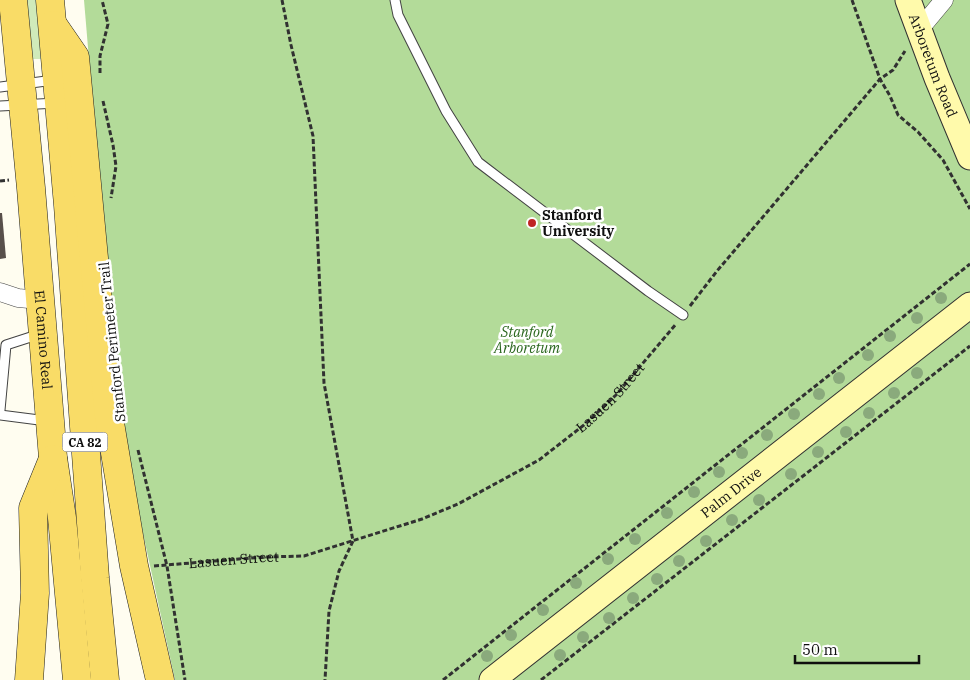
<svg xmlns="http://www.w3.org/2000/svg" width="970" height="680" font-family="'IBM Plex Serif',serif">
<style>
.green{fill:#d0eaba}
.forest{fill:#b3db99}
.building{fill:#58504b}
.lines{fill:none;stroke-linecap:round;stroke-linejoin:round}
.lane-casing{stroke:#424242;stroke-width:11}
.street-casing{stroke:#424242;stroke-width:19}
.secondary-casing{stroke:#313131;stroke-width:27}
.primary-casing{stroke:#202020;stroke-width:29}
.path{stroke:#313131;stroke-width:3;stroke-dasharray:5 2.5;stroke-linecap:butt}
.lane{stroke:#fff;stroke-width:9}
.street{stroke:#fff;stroke-width:18}
.secondary{stroke:#fffaab;stroke-width:25}
.primary{stroke:#f9dc67;stroke-width:28}
.tree{fill:#8aaa7c}
.poi-dot{fill:#c02525;stroke:#fff;stroke-width:2}
.labels{text-anchor:middle;dominant-baseline:central;stroke-width:5;stroke-linejoin:round;paint-order:stroke}
.shield{fill:#fff;stroke:#575757;stroke-width:1}
.shield-label{font-size:12px;font-weight:bold;fill:#0f0f0f}
.street-label{font-size:14px;fill:#0f0f0f;stroke:#fff}
.poi-label{font-size:14px;font-weight:bold;fill:#0f0f0f;stroke:#fff;text-anchor:start}
.park-label{font-size:14px;font-style:italic;fill:#2a671e;stroke:#fff}
</style>
<rect width="100%" height="100%" fill="#fffdf0"/>
<polygon class="green" points="27,0 37,0 41,59 31,59"/>
<polygon class="forest" points="84,0 970,0 970,680 175,680 120,428"/>
<polygon class="building" points="0,213 2,213 6,258 0,259"/>
<g class="lines">
<g class="lane-casing">
<g id="lane">
<polyline points="395,0 398,15 446,111 478,162 648,291 683,315"/>
<polyline points="0,87 54,80"/>
<polyline points="0,106 57,103"/>
<polyline points="0,410 6,345 40,334"/>
<polyline points="0,415 47,421"/>
</g>
</g>
<g class="street-casing">
<g id="street">
<polyline points="919,30 944,0"/>
<polyline points="0,292 18,298 40,300"/>
</g>
</g>
<g class="secondary-casing">
<g id="secondary">
<path id="s2" d="M908 0 937 78 970 157"/>
<path id="s3" d="M492 680 970 305"/>
</g>
</g>
<g class="primary-casing">
<g id="primary">
<path id="s4" d="M13 0 31 188 53 458 62 518 77 680"/>
<polyline points="50,0 68,205 95,578 105,680"/>
<polyline points="53,25 75,57 109,417 134,566 160,680"/>
<polyline points="29,680 35,593 33,508 53,459"/>
</g>
</g>
<g class="path">
<polyline points="282,0 291,45 313,136 324,383 353,541 339,571 329,611 325,680"/>
<polyline points="852,0 880,79 890,96 898,115 918,132 943,160 970,209"/>
<polyline points="100,73 100,56 108,24 102,0"/>
<polyline points="103,101 113,145 116,166 111,198"/>
<polyline points="0,181 9,180"/>
<polyline points="690,306 717,271 880,79 893,70 905,51"/>
<polyline points="138,450 167,566 185,680"/>
<path id="s1" d="M154 566 264 557 304 556 422 519 458 504 539 460 584 425 616 395 676 324"/>
<polyline points="443,680 970,264"/>
<polyline points="541,680 970,346"/>
</g>
<use href="#lane" class="lane"/>
<use href="#street" class="street"/>
<use href="#secondary" class="secondary"/>
<use href="#primary" class="primary"/>
</g>
<g class="tree">
<circle cx="941" cy="298" r="6"/>
<circle cx="917" cy="318" r="6"/>
<circle cx="890" cy="336" r="6"/>
<circle cx="868" cy="355" r="6"/>
<circle cx="917" cy="373" r="6"/>
<circle cx="839" cy="378" r="6"/>
<circle cx="894" cy="393" r="6"/>
<circle cx="819" cy="394" r="6"/>
<circle cx="869" cy="413" r="6"/>
<circle cx="794" cy="414" r="6"/>
<circle cx="846" cy="432" r="6"/>
<circle cx="767" cy="435" r="6"/>
<circle cx="818" cy="452" r="6"/>
<circle cx="742" cy="453" r="6"/>
<circle cx="719" cy="472" r="6"/>
<circle cx="791" cy="474" r="6"/>
<circle cx="694" cy="492" r="6"/>
<circle cx="759" cy="500" r="6"/>
<circle cx="667" cy="513" r="6"/>
<circle cx="732" cy="520" r="6"/>
<circle cx="635" cy="539" r="6"/>
<circle cx="706" cy="541" r="6"/>
<circle cx="608" cy="559" r="6"/>
<circle cx="679" cy="561" r="6"/>
<circle cx="657" cy="579" r="6"/>
<circle cx="576" cy="583" r="6"/>
<circle cx="633" cy="598" r="6"/>
<circle cx="543" cy="610" r="6"/>
<circle cx="609" cy="618" r="6"/>
<circle cx="511" cy="635" r="6"/>
<circle cx="583" cy="637" r="6"/>
<circle cx="560" cy="655" r="6"/>
<circle cx="487" cy="656" r="6"/>
</g>
<circle class="poi-dot" cx="532" cy="223" r="5"/>
<g class="labels">
<rect class="shield" x="62.5" y="432.5" width="45" height="19" rx="4"/>
<g class="shield-label">
<text x="85" y="442">CA 82</text>
</g>
<g class="street-label">
<text stroke="none"><textPath href="#s2" startOffset="70">Arboretum Road</textPath></text>
<text stroke="none"><textPath href="#s4" startOffset="341">El Camino Real</textPath></text>
<text transform="translate(112 342) rotate(-96)">Stanford Perimeter Trail</text>
<text stroke="none"><textPath href="#s1" startOffset="500">Lasuen Street</textPath></text>
<text stroke="none"><textPath href="#s3" startOffset="304">Palm Drive</textPath></text>
<text stroke="none"><textPath href="#s1" startOffset="80">Lasuen Street</textPath></text>
</g>
<g class="poi-label">
<text x="542" y="215">Stanford<tspan x="542" dy="16">University</tspan></text>
</g>
<g class="park-label">
<text x="527" y="332">Stanford<tspan x="527" dy="16">Arboretum</tspan></text>
</g>
</g>
<path d="M795 655v8h124v-8" fill="none" stroke="#0f0f0f" stroke-width="2.5"/>
<text x="802" y="655" font-size="15" fill="#0f0f0f" stroke="#ffffff" stroke-width="4" paint-order="stroke">50 m</text>
</svg>
